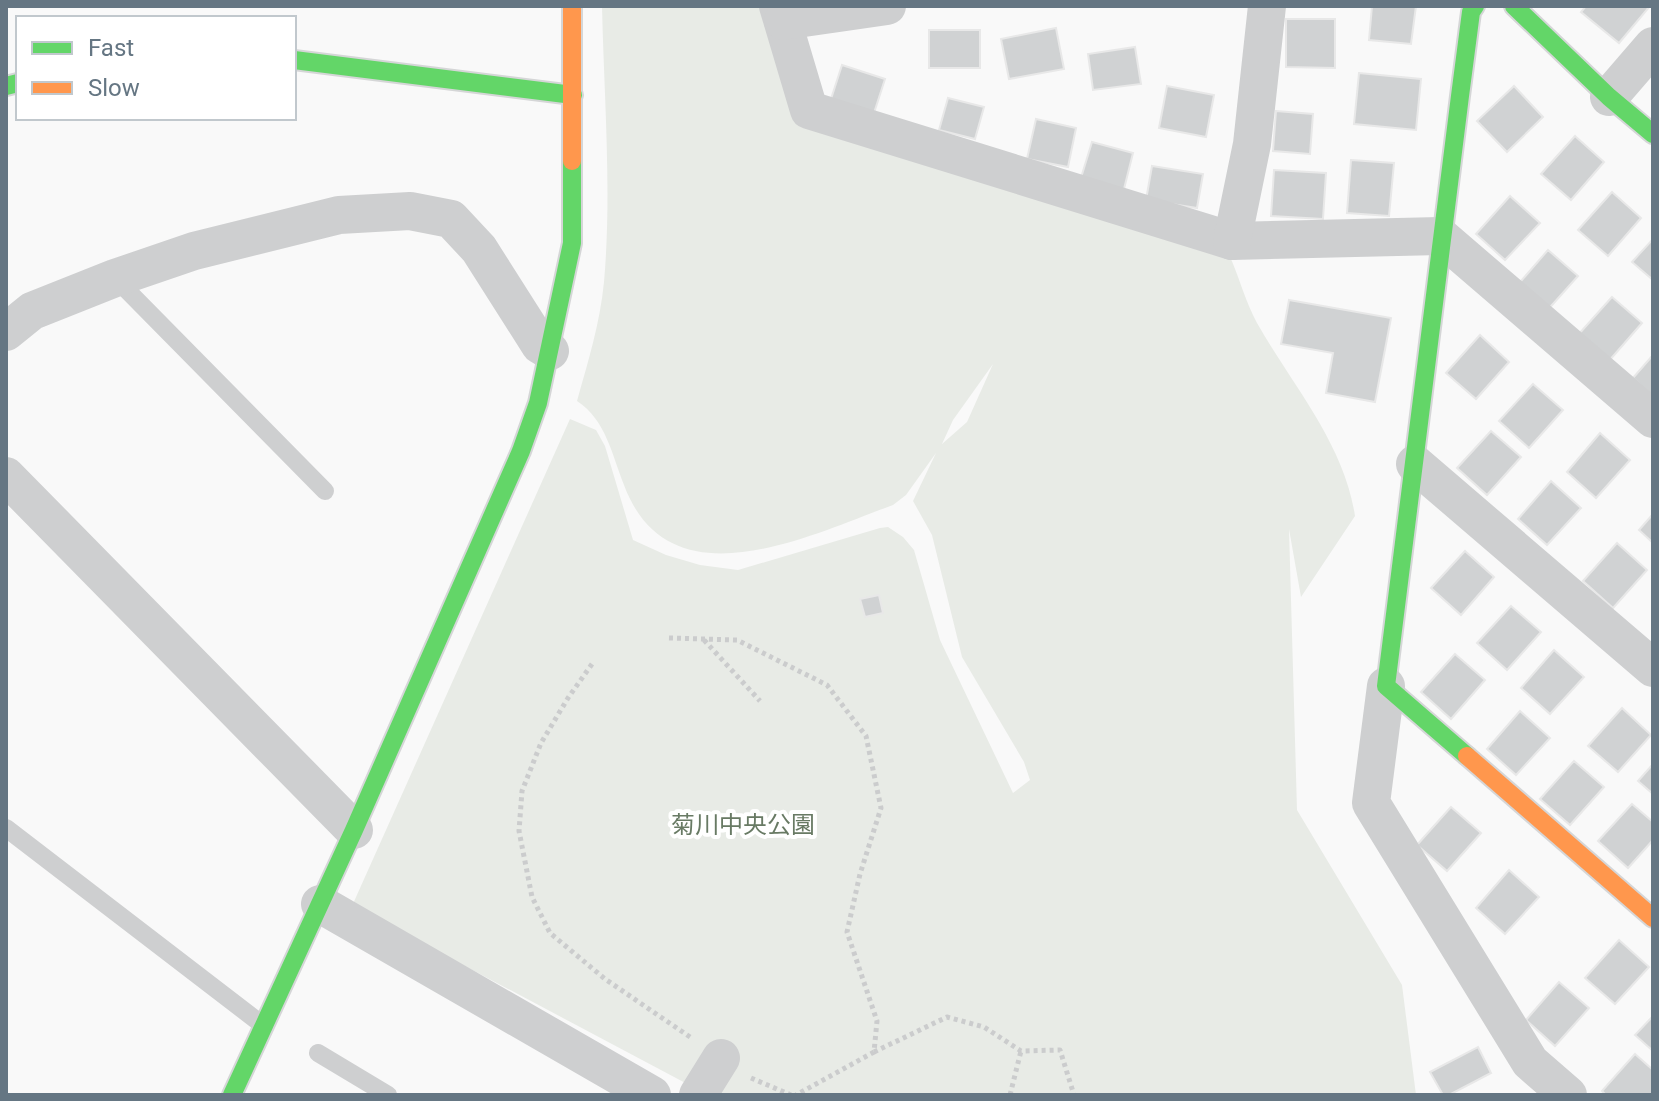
<svg xmlns="http://www.w3.org/2000/svg" width="1659" height="1101" font-family="Roboto,'Noto Sans JP',sans-serif">
<style>
.green{fill:#e8ebe6;fill-rule:evenodd}
.building{fill:#d0d2d3;stroke:#e8e8e8;stroke-width:2}
.lines{fill:none;stroke-linecap:round;stroke-linejoin:round}
.fast-casing{stroke:#d5d6d7;stroke-width:22}
.slow-casing{stroke:#d5d6d7;stroke-width:22}
.path{stroke:#cbcccd;stroke-width:5;stroke-dasharray:4 4;stroke-linecap:butt}
.lane{stroke:#cecfd0;stroke-width:18}
.street{stroke:#cecfd0;stroke-width:38}
.fast{stroke:#63d668;stroke-width:18}
.slow{stroke:#ff974d;stroke-width:18}
.labels{text-anchor:middle;dominant-baseline:central;stroke-width:8;stroke-linejoin:round;paint-order:stroke}
.park-label{font-size:24px;fill:#687a64;stroke:#fff}
</style>
<rect width="100%" height="100%" fill="#f9f9f9"/>
<path class="green" d="M602 6H765L798 121 1231 259C1240 280 1246 303 1257 323 1292 385 1344 443 1355 516L1301 597 1289 529 1297 810 1402 985 1416 1095H708L352 906 570 419 596 430 605 446 633 540 666 555 700 565 738 570 880 528 888 527 903 537 914 550 940 640 1013 793 1030 780 1024 762 962 657 932 535 913 501 936 453 906 495 893 505C808 536 669 606 624 485 612 455 606 420 577 401 588 362 600 323 604 282 612 191 604 97 602 6ZM993 364 967 422 942 444 953 420Z"/>
<g class="building">
<polygon points="1372,6 1416,6 1411,44 1369,40"/>
<polygon points="1586,6 1650,6 1619,43 1581,12"/>
<polygon points="1286,19 1335,19 1335,68 1286,67"/>
<polygon points="1056,28 1064,69 1009,79 1001,39"/>
<rect x="929" y="30" width="51" height="38"/>
<polygon points="1135,47 1141,84 1093,90 1088,54"/>
<polygon points="842,65 885,79 874,113 831,99"/>
<polygon points="1359,73 1421,79 1416,130 1354,124"/>
<polygon points="1167,86 1214,95 1206,137 1159,128"/>
<polygon points="1514,86 1543,117 1507,152 1477,121"/>
<polygon points="948,98 984,107 975,139 939,130"/>
<polygon points="1276,111 1313,114 1310,154 1273,151"/>
<polygon points="1036,119 1076,128 1068,167 1027,159"/>
<polygon points="1575,136 1604,162 1571,200 1541,174"/>
<polygon points="1092,142 1133,153 1123,193 1080,181"/>
<polygon points="1351,160 1394,163 1389,216 1347,213"/>
<polygon points="1152,166 1203,174 1197,208 1146,200"/>
<polygon points="1274,170 1326,173 1323,219 1271,216"/>
<polygon points="1612,192 1641,218 1608,256 1578,230"/>
<polygon points="1510,196 1540,223 1505,260 1476,234"/>
<polygon points="1653,239 1653,280 1632,262"/>
<polygon points="1548,250 1578,276 1544,314 1515,288"/>
<polygon points="1612,297 1642,323 1608,362 1578,335"/>
<polygon points="1289,300 1391,318 1375,402 1326,393 1333,353 1281,344"/>
<polygon points="1480,335 1509,362 1476,399 1446,373"/>
<polygon points="1653,355 1653,396 1633,378"/>
<polygon points="1533,384 1563,410 1529,448 1499,421"/>
<polygon points="1491,431 1521,457 1487,495 1457,468"/>
<polygon points="1600,433 1630,460 1596,498 1567,472"/>
<polygon points="1551,481 1581,508 1547,545 1518,519"/>
<polygon points="1653,514 1653,543 1639,530"/>
<polygon points="1617,543 1647,570 1613,608 1583,581"/>
<polygon points="1465,551 1494,577 1461,615 1431,588"/>
<polygon points="879,595 883,613 865,617 860,599"/>
<polygon points="1511,606 1541,632 1507,670 1477,643"/>
<polygon points="1554,650 1584,677 1550,714 1521,688"/>
<polygon points="1455,654 1485,680 1451,719 1421,692"/>
<polygon points="1622,708 1651,735 1618,772 1588,746"/>
<polygon points="1520,711 1550,738 1516,775 1487,749"/>
<polygon points="1574,761 1604,787 1570,825 1540,799"/>
<polygon points="1653,764 1653,794 1638,781"/>
<polygon points="1632,804 1653,822 1653,840 1628,868 1598,841"/>
<polygon points="1451,807 1481,833 1447,871 1417,845"/>
<polygon points="1509,870 1539,897 1505,934 1476,908"/>
<polygon points="1619,940 1649,967 1615,1004 1585,978"/>
<polygon points="1559,982 1589,1008 1555,1046 1526,1020"/>
<polygon points="1653,1016 1653,1051 1635,1035"/>
<polygon points="1478,1047 1491,1073 1449,1095 1443,1095 1430,1072"/>
<polygon points="1635,1054 1653,1070 1653,1094 1606,1095 1602,1091"/>
</g>
<g class="lines">
<g class="fast-casing">
<g id="fast">
<polyline points="1514,6 1609,97 1653,134"/>
<polyline points="294,60 573,95"/>
<polyline points="6,86 18,83"/>
<polyline points="1467,756 1386,686 1460,96 1471,12 1475,6"/>
<polyline points="232,1095 354,830 521,451 538,403 572,243 572,161"/>
</g>
</g>
<g class="slow-casing">
<g id="slow">
<polyline points="572,6 572,161"/>
<polyline points="1467,756 1653,918"/>
</g>
</g>
<g class="path">
<polyline points="669,638 737,640 827,685 866,736 881,808 860,874 847,932 877,1021 874,1052 796,1095"/>
<polyline points="704,640 760,701"/>
<polyline points="592,664 568,698 541,743 522,791 519,831 532,897 550,933 605,979 693,1039"/>
<polyline points="874,1052 947,1017 984,1027 1021,1051 1060,1050 1074,1095"/>
<polyline points="751,1078 791,1095"/>
<polyline points="1010,1095 1021,1051"/>
</g>
<g class="lane">
<polyline points="115,278 325,491"/>
<polyline points="6,828 264,1026"/>
<polyline points="318,1053 388,1095"/>
</g>
<g class="street">
<polyline points="778,6 809,110 1232,241 1440,236 1653,419"/>
<polyline points="783,21 887,6"/>
<polyline points="1609,97 1653,46"/>
<polyline points="1232,241 1252,144 1267,6"/>
<polyline points="6,332 32,311 115,278 194,251 339,215 410,211 451,219 479,249 540,345 550,351"/>
<polyline points="1415,464 1653,668"/>
<polyline points="6,476 354,830"/>
<polyline points="1386,686 1371,803 1530,1062 1568,1095"/>
<polyline points="320,904 652,1095"/>
<polyline points="698,1095 721,1058"/>
</g>
<use href="#fast" class="fast"/>
<use href="#slow" class="slow"/>
</g>
<g class="labels">
<g class="park-label">
<text x="743" y="825">菊川中央公園</text>
</g>
</g>
<rect width="1659" height="1101" fill="none" stroke="#657683" stroke-width="16"/>
<rect x="16" y="16" width="280" height="104" fill="#ffffff" stroke="#c1c8cd" stroke-width="2"/>
<rect x="32" y="42" width="40" height="12" fill="#63d668" stroke="#c1c8cd" stroke-width="2"/>
<text x="88" y="56" font-size="24" fill="#657683">Fast</text>
<rect x="32" y="82" width="40" height="12" fill="#ff974d" stroke="#c1c8cd" stroke-width="2"/>
<text x="88" y="96" font-size="24" fill="#657683">Slow</text>
</svg>
